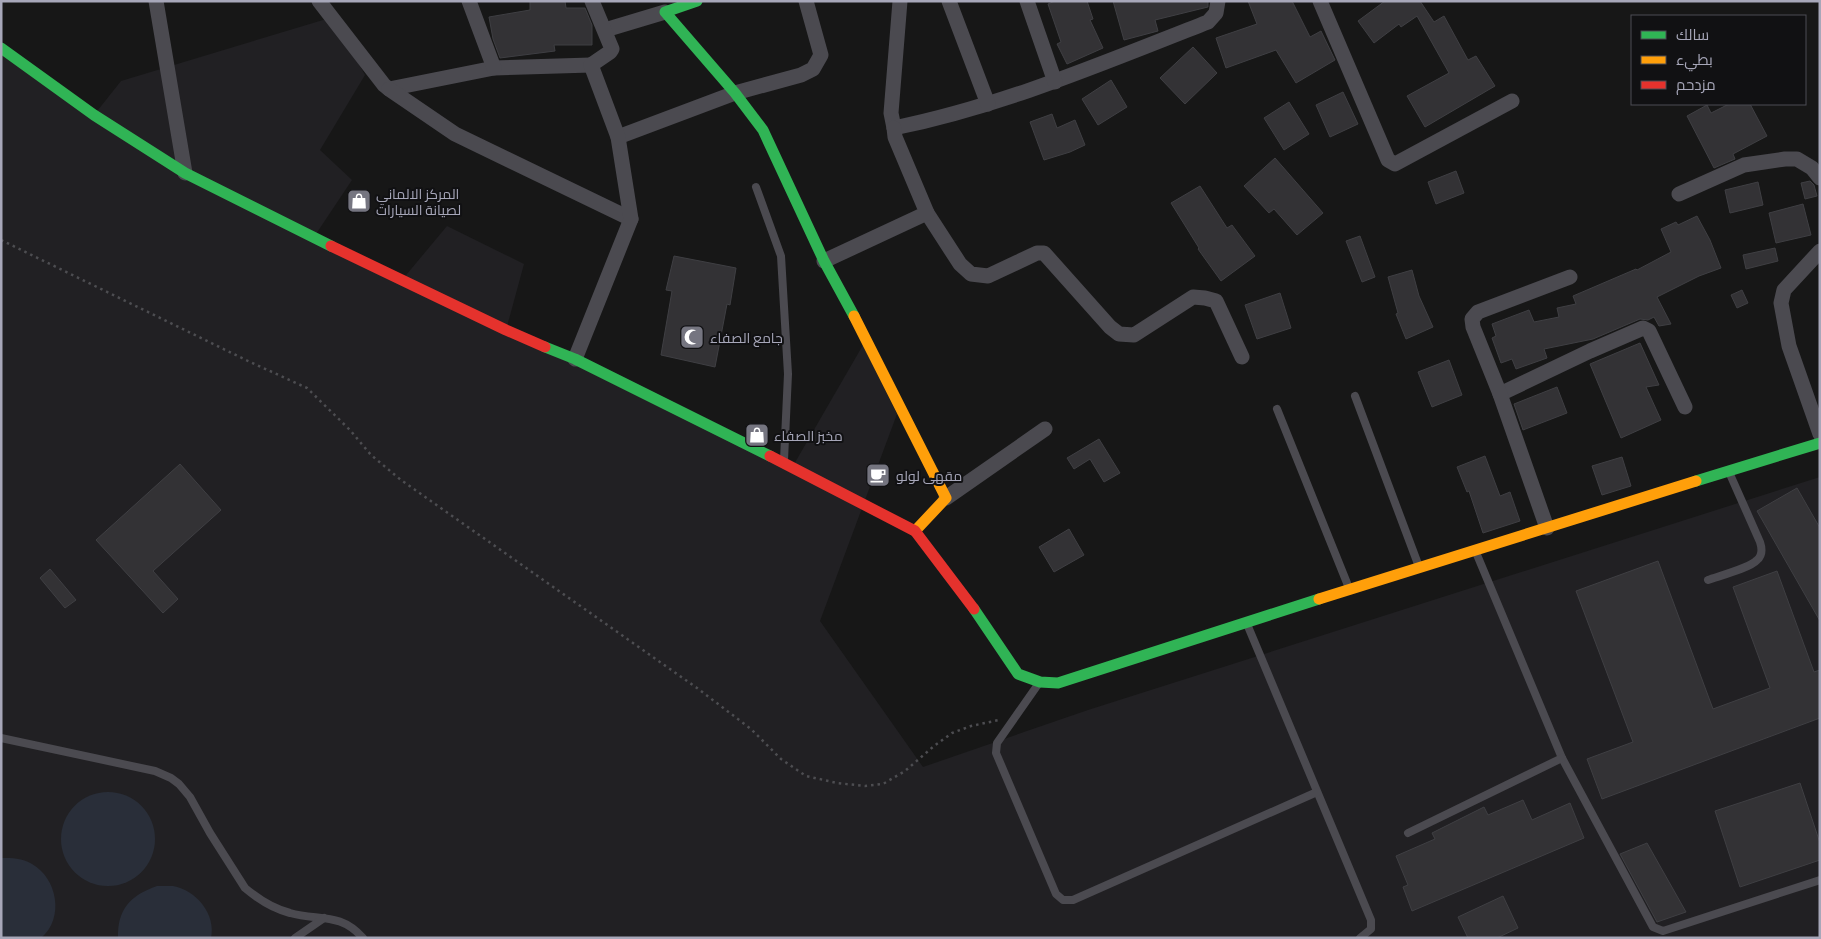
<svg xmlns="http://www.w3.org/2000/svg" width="1821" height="939" font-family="Barlow,Cairo,sans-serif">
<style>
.built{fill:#212023}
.water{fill:#292e39}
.building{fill:#333235;stroke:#3f3f43}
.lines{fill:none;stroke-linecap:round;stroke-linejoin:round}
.path{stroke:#4d4d51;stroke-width:2.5;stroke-dasharray:2.5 4;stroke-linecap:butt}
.lane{stroke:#4b4a50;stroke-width:8}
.street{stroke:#4b4a50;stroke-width:15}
.fast{stroke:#30b455;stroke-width:11}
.slow{stroke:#ff9f0a;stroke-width:11}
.jam{stroke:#e5322d;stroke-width:11}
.labels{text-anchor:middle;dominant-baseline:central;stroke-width:4;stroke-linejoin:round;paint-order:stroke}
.poi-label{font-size:14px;fill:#a7a7b9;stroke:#111113;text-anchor:start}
</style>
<rect width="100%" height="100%" fill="#171717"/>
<polygon class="built" points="333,17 365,75 320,150 352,180 314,237 402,280 447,226 524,264 506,330 793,466 863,345 897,414 820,621 923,767 1088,710 1820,477 1820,938 1,938 1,48 94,115 121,81"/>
<g class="water">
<circle cx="108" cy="839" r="47"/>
<path d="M1 858C12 858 22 858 32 864 57 878 65 918 41 938H1Z"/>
<path d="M157 886C162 886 168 886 173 886 196 890 216 914 211 938H118C117 909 131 895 157 886Z"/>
</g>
<g class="building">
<polygon points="530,1 565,1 566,8 585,8 592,25 592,45 554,45 555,51 500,58 493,39 489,17 530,10"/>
<polygon points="1055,1 1087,1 1093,19 1090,20 1103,48 1067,64 1057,44 1061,42 1048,4"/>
<polygon points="1113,1 1208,1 1208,7 1155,20 1158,31 1124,40"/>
<polygon points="1248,1 1292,1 1310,37 1321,31 1335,60 1296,83 1276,50 1226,68 1216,38 1257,24"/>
<polygon points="1385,1 1420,1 1434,22 1444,16 1468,60 1476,56 1495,86 1425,127 1407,96 1449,73 1417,16 1401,27 1399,24 1374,43 1358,21"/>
<polygon points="1193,47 1217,73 1185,104 1160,78"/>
<polygon points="1111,80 1127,107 1098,125 1082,99"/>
<polygon points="1343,92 1358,124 1330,137 1316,105"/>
<polygon points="1289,102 1309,134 1284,150 1264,118"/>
<polygon points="1729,104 1750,104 1767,136 1733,154 1735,159 1714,168 1687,116 1707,105 1711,113"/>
<polygon points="1052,114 1057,128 1075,120 1085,145 1070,152 1044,160 1030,122"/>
<polygon points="1275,158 1323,213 1297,235 1274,209 1269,213 1244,186"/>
<polygon points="1456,171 1464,193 1436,204 1428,182"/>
<polygon points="1810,181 1814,185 1817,196 1805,199 1801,183"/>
<polygon points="1758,182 1763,205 1730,213 1725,190"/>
<polygon points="1200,186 1227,228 1232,225 1255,256 1221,281 1198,249 1199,248 1171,203"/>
<polygon points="1803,204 1811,235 1776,243 1769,213"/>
<polygon points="1697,216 1710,240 1721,268 1699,276 1657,297 1671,324 1659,326 1654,317 1648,320 1640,319 1593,339 1544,349 1547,358 1516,369 1512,359 1501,363 1492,338 1496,336 1492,324 1529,310 1534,322 1559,317 1557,308 1576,304 1573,296 1636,269 1637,270 1671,252 1661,229 1676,222 1678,225"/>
<polygon points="1360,236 1375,277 1362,282 1346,241"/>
<polygon points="1775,248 1778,261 1746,269 1743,255"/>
<polygon points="674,256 736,268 730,305 727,304 715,367 661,355 672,291 666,290"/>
<polygon points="1412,270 1419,296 1433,327 1406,339 1396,314 1398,313 1388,277"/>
<polygon points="1742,290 1748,303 1737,308 1731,295"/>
<polygon points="1280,293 1291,328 1257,339 1245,305"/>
<polygon points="1640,343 1659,385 1646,387 1661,420 1621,438 1590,364"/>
<polygon points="1449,360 1462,395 1432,407 1418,372"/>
<polygon points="1557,387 1567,413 1523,430 1514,404"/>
<polygon points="1099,439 1120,473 1104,482 1090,459 1074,469 1067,458"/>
<polygon points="1485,456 1500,496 1510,492 1520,521 1483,533 1469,491 1467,492 1457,467"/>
<polygon points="1622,457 1631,486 1602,495 1592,466"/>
<polygon points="180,464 221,510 153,571 178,599 163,613 96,540"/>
<polygon points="1797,488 1820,528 1820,621 1757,511"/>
<polygon points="1069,529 1084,555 1054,572 1039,547"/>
<polygon points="1658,561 1713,709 1770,688 1733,587 1777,571 1814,672 1820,670 1820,718 1602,799 1587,759 1633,742 1576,591"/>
<polygon points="50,569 76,600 65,608 40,578"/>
<polygon points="1800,783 1820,843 1820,860 1740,887 1715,811"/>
<polygon points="1523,800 1532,820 1570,803 1584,838 1412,911 1403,887 1408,885 1396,856 1435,839 1432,833 1484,807 1488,815"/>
<polygon points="1647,843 1686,912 1657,922 1620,854"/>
<polygon points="1503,896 1518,928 1497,938 1468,938 1458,917"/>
</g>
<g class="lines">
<polyline class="path" points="1,240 248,361 307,388 350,430 371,455 401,480 697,688 751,729 781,759 806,776 837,783 865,786 883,784 905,771 934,746 952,733 971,726 999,720"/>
<g class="lane">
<polyline points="756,187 781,256 788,374 784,460"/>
<polyline points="1355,396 1418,564"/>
<polyline points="1277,409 1349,588"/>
<polyline points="1475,550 1562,758 1653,927 1663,931 1820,880"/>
<path d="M1708 580C1719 576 1750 568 1757 560 1763 555 1762 548 1760 542L1729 472"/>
<polyline points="1247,624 1371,920 1371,929 1360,938"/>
<polyline points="1039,683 997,743 996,753 1056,894 1063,900 1073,900 1317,792"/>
<path d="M1 738 155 771 171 778 179 784 190 797 210 833 245 888C258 899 274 909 290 913 319 921 340 912 363 938"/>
<polyline points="1408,833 1562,758"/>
<polyline points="295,938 324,918"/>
</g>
<g class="street">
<polyline points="156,1 185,173"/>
<polyline points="319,1 384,85 389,89 494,68 591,65"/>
<polyline points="469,1 494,68"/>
<path d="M900 1 891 113 894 128C1003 106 1105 62 1208 22L1216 13 1218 1"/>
<polyline points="949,1 988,104"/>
<polyline points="1027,1 1055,82"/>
<polyline points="1320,1 1388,160 1395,164 1512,101"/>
<polyline points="605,30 665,12"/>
<polyline points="389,89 455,134 631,219"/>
<polyline points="618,137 735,93 801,75 813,69 821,55 806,1"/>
<polyline points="1679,194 1744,165 1785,159 1797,159 1812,168 1820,178"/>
<polyline points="927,213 960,264 971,274 988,276 1037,253 1044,253 1110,327 1119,334 1134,335 1193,297 1205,298 1216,301 1242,357"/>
<polyline points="1820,251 1784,290 1781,303 1789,346 1820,434"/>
<polyline points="824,261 927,213 895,137 894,128"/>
<polyline points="575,359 631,219 618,137 591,65 610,52 612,49 592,1"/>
<polyline points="1500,394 1590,351 1643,328 1649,331 1685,407"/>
<polyline points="946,498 1045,429"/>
<polyline points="1547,528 1500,394 1473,327 1472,319 1478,312 1570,277"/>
</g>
<g class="fast">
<polyline points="697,1 665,12 735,93 763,130 824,261 854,316"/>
<polyline points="1,48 94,115 185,173 331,246"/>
<polyline points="545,347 575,359 770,456"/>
<polyline points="1696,481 1820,443"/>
<polyline points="974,609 1018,674 1040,682 1058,683 1319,599"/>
</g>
<g class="slow">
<polyline points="854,316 946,498 915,531"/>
<polyline points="1319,599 1696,481"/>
</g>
<g class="jam">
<polyline points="331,246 506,330 545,347"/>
<polyline points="770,456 915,531 974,609"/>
</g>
</g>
<defs>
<g id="shop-square" transform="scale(1.25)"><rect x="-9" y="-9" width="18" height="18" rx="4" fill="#757580" stroke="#111113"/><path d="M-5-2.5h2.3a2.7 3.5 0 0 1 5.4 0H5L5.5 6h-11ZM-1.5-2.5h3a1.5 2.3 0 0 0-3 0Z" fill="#fff"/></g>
<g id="mosque-square" transform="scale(1.25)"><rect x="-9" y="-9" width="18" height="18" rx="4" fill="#757580" stroke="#111113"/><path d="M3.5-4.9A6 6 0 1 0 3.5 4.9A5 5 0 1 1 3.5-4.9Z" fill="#fff"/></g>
<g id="cafe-square" transform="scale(1.25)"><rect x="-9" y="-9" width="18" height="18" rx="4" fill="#757580" stroke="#111113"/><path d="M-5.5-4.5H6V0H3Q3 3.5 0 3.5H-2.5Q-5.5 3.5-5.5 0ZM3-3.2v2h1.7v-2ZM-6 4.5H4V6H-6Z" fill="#fff"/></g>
</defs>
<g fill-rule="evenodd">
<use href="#shop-square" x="359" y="201"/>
<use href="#mosque-square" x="692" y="337"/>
<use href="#shop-square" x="757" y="435"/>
<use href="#cafe-square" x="878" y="475"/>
</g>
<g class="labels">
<g class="poi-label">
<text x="376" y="193">المركز الالماني<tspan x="376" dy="16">لصيانة السيارات</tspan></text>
<text x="710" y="337">جامع الصفاء</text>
<text x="774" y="435">مخبز الصفاء</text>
<text x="896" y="475">مقهى لولو</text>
</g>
</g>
<rect width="1821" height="939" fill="none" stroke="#a7a7b9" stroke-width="5"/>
<rect x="1631" y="15" width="175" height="90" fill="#111113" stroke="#4d4d55"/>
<rect x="1641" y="31" width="25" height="8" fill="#30b455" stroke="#4d4d55"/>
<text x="1676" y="40" font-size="15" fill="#a7a7b9">سالك</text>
<rect x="1641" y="56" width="25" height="8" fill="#ff9f0a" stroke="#4d4d55"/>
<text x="1676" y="65" font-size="15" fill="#a7a7b9">بطيء</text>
<rect x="1641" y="81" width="25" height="8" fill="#e5322d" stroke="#4d4d55"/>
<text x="1676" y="90" font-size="15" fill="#a7a7b9">مزدحم</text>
</svg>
